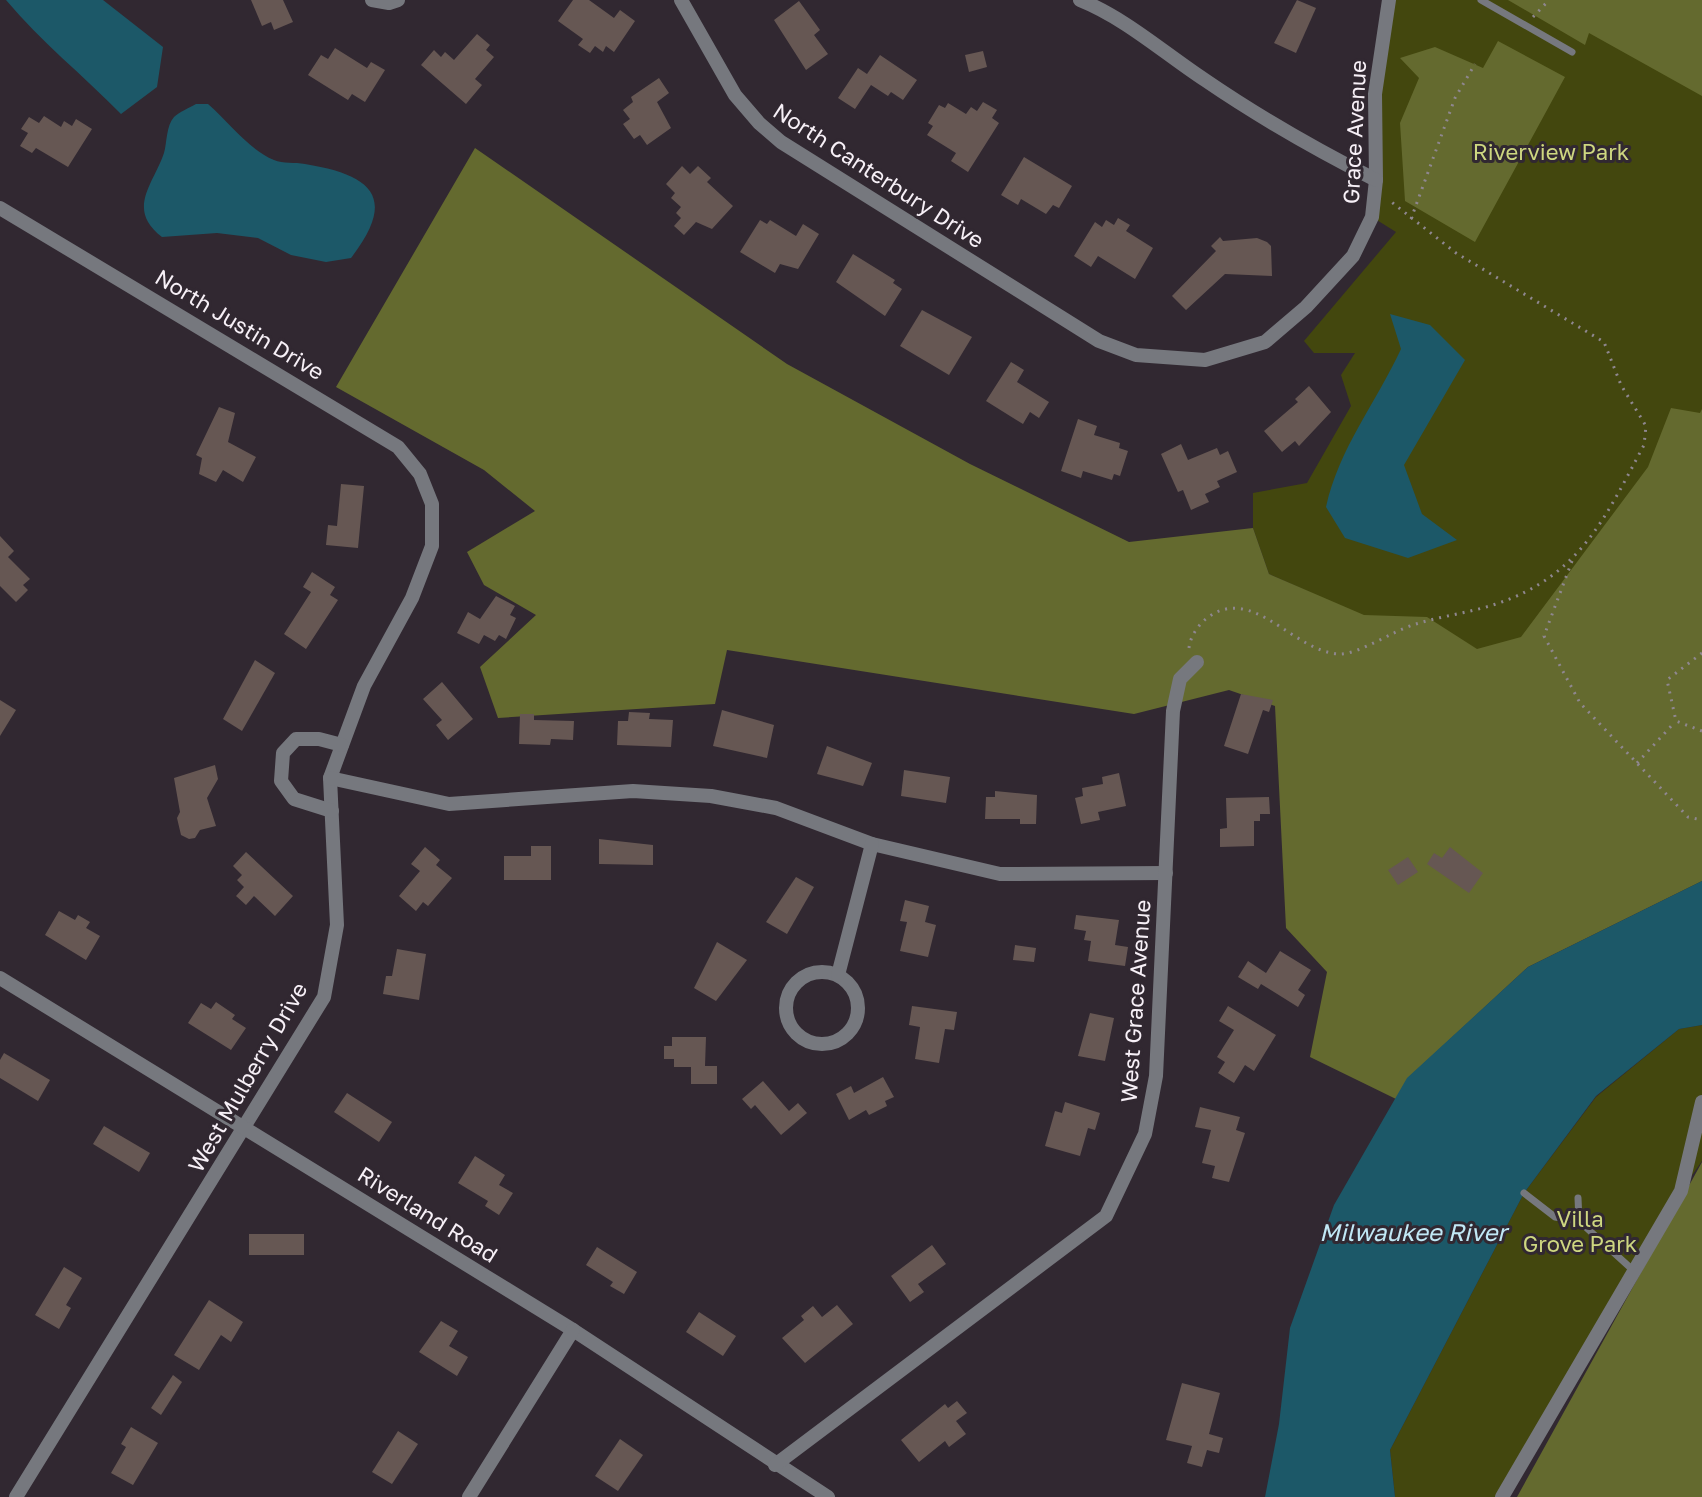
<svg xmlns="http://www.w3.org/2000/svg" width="1702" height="1497" font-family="'Golos Text',sans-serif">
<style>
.green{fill:#43470e}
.forest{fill:#646a2f}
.water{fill:#1c5868}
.building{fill:#665753}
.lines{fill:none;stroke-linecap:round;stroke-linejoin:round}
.path{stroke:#8f878f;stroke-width:3;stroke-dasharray:2 6;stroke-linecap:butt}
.service{stroke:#76787e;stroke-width:7}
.minor{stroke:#76787e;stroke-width:14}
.labels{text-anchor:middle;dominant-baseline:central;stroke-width:6;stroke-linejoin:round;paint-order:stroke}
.street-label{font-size:22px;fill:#f7f0f7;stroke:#312831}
.park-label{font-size:22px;fill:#ced780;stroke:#312831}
.water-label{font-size:24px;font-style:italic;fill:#c1e8f5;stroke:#312831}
</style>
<rect width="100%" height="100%" fill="#312831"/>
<g class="green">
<polygon points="1389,0 1702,0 1702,881 1654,904 1314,594 1269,574 1253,528 1253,493 1307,483 1351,406 1341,375 1355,353 1314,353 1304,341 1396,232 1372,217 1375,94"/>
<polygon points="1702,1025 1702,1161 1681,1191 1502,1497 1395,1497 1390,1450 1524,1193 1596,1097 1679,1029"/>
</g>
<g class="forest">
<polygon points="1508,0 1702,0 1702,96 1589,33 1585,45"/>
<polygon points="1498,41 1565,77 1475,242 1405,201 1400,123 1419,78 1400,58 1435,47 1483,68"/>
<polygon points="475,148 787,364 970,464 1129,542 1253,528 1269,574 1364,615 1427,617 1477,649 1521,637 1648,467 1671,408 1700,413 1702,409 1702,881 1528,967 1408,1078 1396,1099 1310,1057 1327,972 1286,928 1275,706 1229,690 1134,714 727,650 715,704 498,718 480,667 536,615 484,585 467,552 535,511 484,470 336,387"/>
<polygon points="1702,1161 1702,1497 1517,1497 1702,1162"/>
</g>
<g class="water">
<path d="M6 0H103L163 47 157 87 121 114C83 75 41 42 6 0Z"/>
<path d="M196 104H208C229 122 249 150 274 160 283 164 295 162 305 164 372 175 398 197 351 258L326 262 291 255 258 238 217 233 162 237C126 209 153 185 164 153 167 143 166 126 174 117 179 112 189 108 196 104Z"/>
<path d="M1390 314 1430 325 1465 360 1404 465 1422 514 1457 540 1408 558 1345 538 1326 507C1339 448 1376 403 1401 349Z"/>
<polygon points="1702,881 1702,1025 1679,1029 1596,1096 1524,1193 1390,1450 1395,1497 1265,1497 1279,1424 1290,1328 1334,1205 1407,1078 1528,967"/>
</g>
<g class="building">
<polygon points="251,0 283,0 293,22 274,30 271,22 262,26"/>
<polygon points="573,0 589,0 614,18 620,10 635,21 614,52 606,46 603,52 595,46 590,53 578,45 583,39 558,21"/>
<polygon points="1297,0 1316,8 1296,53 1274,43"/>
<polygon points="799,1 820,30 814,35 828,54 806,70 774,20"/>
<polygon points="477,34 490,45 486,50 494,57 475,79 482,85 466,104 421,65 434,50 441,57 445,52 454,60"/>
<polygon points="335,48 367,68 371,62 385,70 365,102 352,94 348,100 308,75 321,55 328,59"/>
<polygon points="983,51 987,67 969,72 965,55"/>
<polygon points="880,55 917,80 903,100 891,92 888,96 871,85 855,109 838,98 858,68 867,74"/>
<polygon points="659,78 669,93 657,102 671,128 647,145 640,135 634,139 623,124 630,119 623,110 633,102 631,97"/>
<polygon points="983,102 997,110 992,118 999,123 968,172 951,161 956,153 927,135 933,126 928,123 939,105 945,108 948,103 966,114 971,107 977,111"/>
<polygon points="44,116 61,127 64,121 72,126 76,119 92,129 68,167 36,148 32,153 20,146 28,133 21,129 29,117 39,123"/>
<polygon points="1024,157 1072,186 1059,208 1053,205 1046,214 1021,199 1018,205 1001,195"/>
<polygon points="682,166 690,174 698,166 711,178 707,182 733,206 712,229 696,222 684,235 674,226 681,218 676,213 681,207 671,198 675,193 666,184"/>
<polygon points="1118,218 1130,225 1126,231 1153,248 1135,279 1098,256 1091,267 1074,256 1095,222 1102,227 1106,220 1114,225"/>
<polygon points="760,220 767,224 770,220 796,236 803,224 819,234 798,269 780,264 775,273 740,252"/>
<polygon points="1220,237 1223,241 1257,238 1267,242 1271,246 1272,276 1225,274 1186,310 1172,296 1216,251 1211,246"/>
<polygon points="853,254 895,280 893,283 902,289 885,316 836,282"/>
<polygon points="922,310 972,337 949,375 900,346"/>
<polygon points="1011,362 1024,370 1017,382 1049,402 1039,418 1030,412 1023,424 986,401"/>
<polygon points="1309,386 1331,412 1299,446 1295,441 1282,452 1264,431 1298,402 1295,399"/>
<polygon points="219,407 235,413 228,442 256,457 243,482 223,470 216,482 199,474 202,458 196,455"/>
<polygon points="1078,419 1097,426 1094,435 1120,443 1119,448 1128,451 1120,476 1114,474 1112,480 1083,471 1081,478 1061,471"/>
<polygon points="1181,444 1188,460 1217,448 1220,455 1228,451 1237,472 1217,481 1220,487 1205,494 1209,502 1191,510 1183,490 1178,492 1161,454"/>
<polygon points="341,484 364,486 358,548 326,545 328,525 337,526"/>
<polygon points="0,536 14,551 8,557 30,579 23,585 28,590 16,602 0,586"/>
<polygon points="312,572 335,587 330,595 338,600 306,649 284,634 311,592 303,587"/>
<polygon points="496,596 515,606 510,615 516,618 506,639 499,635 495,641 484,635 479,644 457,633 468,612 480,619"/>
<polygon points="255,660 275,673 242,731 223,719"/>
<polygon points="442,682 473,719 448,740 436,725 442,720 423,699"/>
<polygon points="1241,694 1273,700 1269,712 1263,710 1248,754 1224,746"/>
<polygon points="0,700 16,710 0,736"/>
<polygon points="722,710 774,725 767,758 713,746"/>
<polygon points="629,712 650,713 649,719 673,720 671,747 617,745 618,721 628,721"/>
<polygon points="520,714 534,714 534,720 574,721 573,740 551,739 550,745 519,744"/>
<polygon points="827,746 872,763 863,786 817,774"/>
<polygon points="215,765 218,779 207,798 216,826 200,830 195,838 189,839 181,835 177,818 180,812 174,778"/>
<polygon points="904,770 950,777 946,803 901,796"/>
<polygon points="1119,773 1126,806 1098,812 1100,820 1081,824 1075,798 1083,796 1082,788 1103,784 1102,777"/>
<polygon points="995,791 1037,795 1036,824 1020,824 1020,819 985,819 986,797 995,797"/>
<polygon points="1269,797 1270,814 1260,814 1260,821 1254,821 1254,846 1220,847 1220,829 1227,828 1226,798"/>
<polygon points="599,839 653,845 653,865 599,864"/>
<polygon points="531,846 551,846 551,880 504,880 504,856 531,856"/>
<polygon points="425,847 440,860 436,865 452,878 428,906 423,902 416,911 399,896 420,871 411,864"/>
<polygon points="1450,847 1483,873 1469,893 1427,864 1434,853 1442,858"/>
<polygon points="246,852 293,896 275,916 254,896 246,905 236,896 244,887 237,880 242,875 233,866"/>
<polygon points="1408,857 1418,872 1398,885 1388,870"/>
<polygon points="796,877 814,887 787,934 766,922"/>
<polygon points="905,900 929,906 925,922 936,925 928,957 900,951 907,922 900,921"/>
<polygon points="59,911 75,920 78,915 90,922 86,928 100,936 86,960 45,935"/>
<polygon points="1076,915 1119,920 1115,945 1128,947 1125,966 1088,961 1091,941 1084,940 1086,931 1074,929"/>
<polygon points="717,942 747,960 716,1001 694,988"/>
<polygon points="1015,945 1036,948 1034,962 1013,960"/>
<polygon points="397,949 426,954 419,1000 383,994 386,976 392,976"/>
<polygon points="1280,951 1311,970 1298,990 1305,995 1298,1007 1261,984 1258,989 1238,977 1248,961 1266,973"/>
<polygon points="216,1002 235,1015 232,1019 246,1028 231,1050 188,1023 201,1003 211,1009"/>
<polygon points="912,1006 957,1012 954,1030 945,1029 939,1063 915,1059 920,1027 909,1025"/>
<polygon points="1228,1006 1276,1035 1254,1071 1245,1065 1234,1083 1218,1073 1225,1062 1217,1057 1234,1030 1219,1021"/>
<polygon points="1090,1013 1114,1018 1105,1061 1078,1056"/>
<polygon points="672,1037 706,1037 705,1066 717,1066 717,1084 691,1084 691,1067 674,1067 674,1059 664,1059 664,1046 672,1046"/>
<polygon points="4,1053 50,1080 38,1101 0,1078 0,1060"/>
<polygon points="883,1077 894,1097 885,1101 887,1106 869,1115 866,1110 849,1120 836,1094 851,1086 854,1093"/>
<polygon points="763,1081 789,1111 798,1103 807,1113 781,1135 755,1105 751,1109 742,1099"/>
<polygon points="347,1093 392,1122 379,1142 334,1112"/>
<polygon points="1065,1102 1100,1113 1095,1130 1088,1128 1080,1156 1045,1146 1055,1111 1062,1113"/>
<polygon points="1200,1107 1240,1117 1236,1130 1245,1133 1229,1182 1212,1178 1215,1166 1202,1163 1211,1130 1195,1127"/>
<polygon points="104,1126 150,1153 139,1172 93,1144"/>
<polygon points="475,1156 505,1175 499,1185 513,1193 499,1215 485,1206 488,1201 458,1183"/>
<rect x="249" y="1234" width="55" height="21"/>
<polygon points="932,1245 946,1264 918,1284 924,1292 910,1302 891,1276"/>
<polygon points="597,1247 637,1272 624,1294 610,1286 613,1282 586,1265"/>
<polygon points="64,1267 82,1278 66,1305 71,1308 59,1329 35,1315"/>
<polygon points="209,1300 243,1322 231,1342 221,1335 199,1370 174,1355"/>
<polygon points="837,1305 853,1324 805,1363 782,1338 804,1320 801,1316 813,1306 822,1317"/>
<polygon points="699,1312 736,1336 723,1356 686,1332"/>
<polygon points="441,1321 458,1331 449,1346 468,1357 457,1376 419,1352"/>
<polygon points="173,1375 182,1382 161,1415 151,1408"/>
<polygon points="1182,1383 1220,1393 1209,1434 1223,1438 1219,1453 1207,1450 1202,1467 1187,1463 1192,1446 1166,1440"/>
<polygon points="957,1401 967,1413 956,1421 966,1434 949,1447 945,1441 919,1462 901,1440 945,1404 948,1408"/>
<polygon points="131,1427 158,1443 133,1485 111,1473 126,1447 121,1444"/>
<polygon points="398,1431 418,1444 392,1484 372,1472"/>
<polygon points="620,1439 643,1455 618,1491 595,1476"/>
</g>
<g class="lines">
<g class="path">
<polyline points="1533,17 1549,0"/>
<polyline points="1411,219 1455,98 1475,64"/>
<polyline points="1572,561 1544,636 1580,703 1688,817 1702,820"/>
<path d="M1189 648C1190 637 1198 625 1207 618 1253 583 1294 653 1340 654 1359 654 1393 631 1413 625 1440 616 1469 613 1496 604 1580 576 1605 518 1644 445L1646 426 1621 385 1604 342 1456 253 1389 200"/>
<polyline points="1702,653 1667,680 1676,721 1702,731"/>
<polyline points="1637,763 1675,722"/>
</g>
<g class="service">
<polyline points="1481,0 1572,52"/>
<polyline points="1524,1193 1555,1217 1579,1221"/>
<polyline points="1578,1198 1579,1221 1634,1271"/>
</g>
<g class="minor">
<polyline points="372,0 389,3 398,0"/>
<polyline points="681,0 735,95 759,123 781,142 1099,341 1136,355 1205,360 1265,342 1306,307 1353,256 1372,217 1376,180 1375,94 1389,0"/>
<path d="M1080 0C1125 18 1164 53 1205 80 1259 117 1317 150 1376 180"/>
<polyline points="0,208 398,447 420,474 432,504 432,546 412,598 364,686 330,778 337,925 324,997 16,1497"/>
<polyline points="330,778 449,804 633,791 711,796 776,808 872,844 1000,874 1166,873"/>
<polyline points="332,811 294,799 281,781 283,753 296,739 319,739 342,745"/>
<circle cx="822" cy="1008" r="36"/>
<polyline points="838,975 872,844"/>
<polyline points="0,978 573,1330 828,1497"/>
<polyline points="775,1465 1106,1216 1145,1134 1156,1076 1173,711 1180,679 1197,662"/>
<polyline points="469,1497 573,1330"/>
<polyline points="1502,1497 1681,1191 1702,1102"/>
</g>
</g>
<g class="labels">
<g class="street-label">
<text transform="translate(1354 132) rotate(-87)">Grace Avenue</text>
<text transform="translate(879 175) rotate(33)">North Canterbury Drive</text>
<text transform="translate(240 324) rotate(31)">North Justin Drive</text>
<text transform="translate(1135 1001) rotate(-86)">West Grace Avenue</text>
<text transform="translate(247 1077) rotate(-60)">West Mulberry Drive</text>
<text transform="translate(428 1214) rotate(32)">Riverland Road</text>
</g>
<g class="park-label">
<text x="1551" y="151">Riverview Park</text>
<text x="1580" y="1218">Villa<tspan x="1580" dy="25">Grove Park</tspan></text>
</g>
<g class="water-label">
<text x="1413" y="1231">Milwaukee River</text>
</g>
</g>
</svg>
